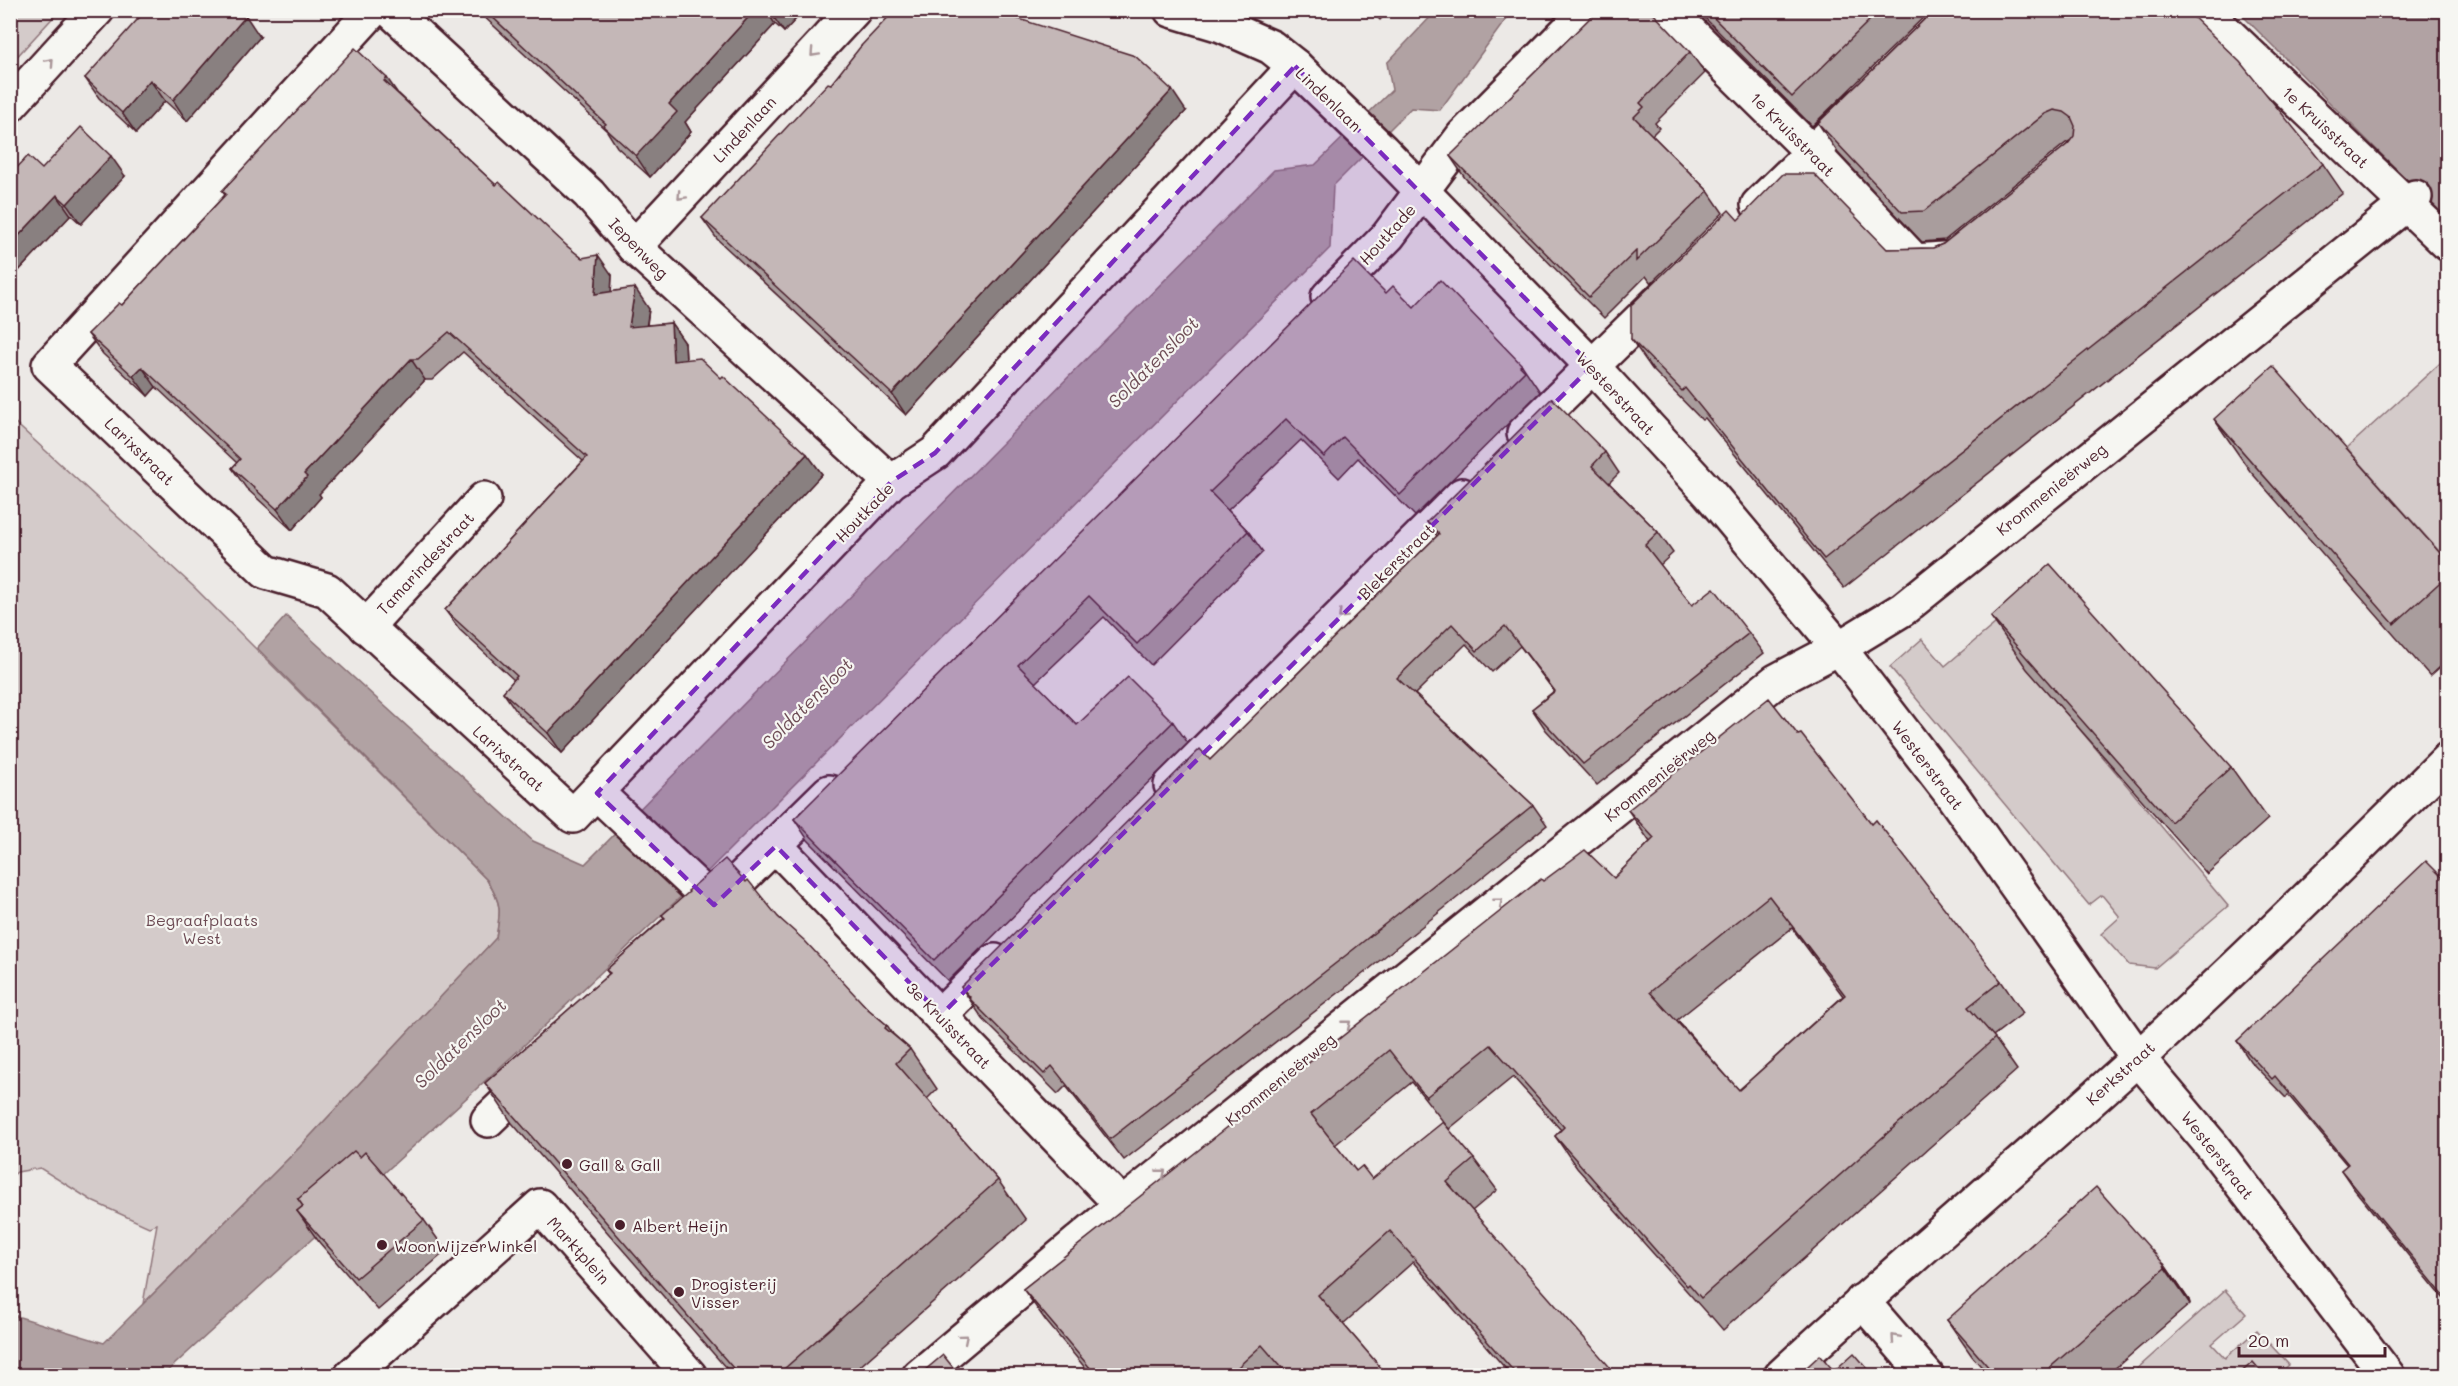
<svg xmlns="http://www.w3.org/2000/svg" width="2458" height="1386" font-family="Mali,sans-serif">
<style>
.green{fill:#d4cbca;stroke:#8f757a;stroke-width:1.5}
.water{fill:#b1a2a3;stroke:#886e73;stroke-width:1.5}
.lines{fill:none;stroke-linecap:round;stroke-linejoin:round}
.minor-casing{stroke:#4a1f2b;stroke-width:38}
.minor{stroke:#f6f6f2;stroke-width:33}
.wall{fill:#a99d9d;stroke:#4a1f2b;stroke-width:1.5;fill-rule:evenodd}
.shaded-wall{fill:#898080;stroke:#4a1f2b;stroke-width:1.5}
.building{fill:#c4b7b7;stroke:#4a1f2b;stroke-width:1.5;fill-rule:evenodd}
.oneway{stroke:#a99598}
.marked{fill:#7b2cbf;fill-opacity:0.2;stroke:#7b2cbf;stroke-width:4.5;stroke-dasharray:12 8;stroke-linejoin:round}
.poi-dot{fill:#4a1f2b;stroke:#f6f6f2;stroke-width:2}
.labels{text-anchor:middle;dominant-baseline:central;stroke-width:4.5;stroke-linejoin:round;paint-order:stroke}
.street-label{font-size:16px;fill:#4a1f2b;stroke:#f6f6f2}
.park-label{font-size:16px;fill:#6c4a53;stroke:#f6f6f2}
.poi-label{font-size:16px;fill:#4a1f2b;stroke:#f6f6f2;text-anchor:start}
.water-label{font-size:18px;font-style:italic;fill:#6e4d55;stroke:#f6f6f2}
</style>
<rect width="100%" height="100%" fill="#ece9e6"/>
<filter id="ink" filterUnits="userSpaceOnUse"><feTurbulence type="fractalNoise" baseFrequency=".0167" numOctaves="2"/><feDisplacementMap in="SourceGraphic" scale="12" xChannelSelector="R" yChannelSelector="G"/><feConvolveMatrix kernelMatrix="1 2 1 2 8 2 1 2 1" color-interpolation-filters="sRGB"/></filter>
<g filter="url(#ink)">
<g class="green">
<polygon points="11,10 59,11 11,63 10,11"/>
<polygon points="2447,357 2447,560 2347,448"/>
<path d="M10 418 193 586 487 880C502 904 501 910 496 938L300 1147 143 1304 157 1224 149 1227 94 1202 40 1168 17 1172 11 1177Z"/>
<polygon points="2027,597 2025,664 2228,906 2155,968 2129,965 2101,934 2120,917 2102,895 2089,905 1890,667 1922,639 1945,666"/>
<polygon points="2225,1290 2246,1314 2212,1344 2225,1358 2257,1330 2289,1365 2278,1375 2129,1376"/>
</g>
<g class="water">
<path d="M1436 11H1512L1440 110 1411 108 1333 186 1330 248 710 869 519 1050 163 1375H11L10 1314 104 1343 300 1147 496 938C501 910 502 904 487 880L257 648 286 616 533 841 585 864 1274 170 1315 165 1392 90 1387 63Z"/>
<polygon points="2238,11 2447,11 2447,220"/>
</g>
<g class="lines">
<g class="minor-casing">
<g id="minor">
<polyline points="373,10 49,365 266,572 327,590 573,816 891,482 935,453 1295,66"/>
<polyline points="390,10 589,194 634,247 891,482"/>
<polyline points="1171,10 1221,25 1271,47 1295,66 1382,150 1592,366 1709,493 1839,648 1952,795 2138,1058 2213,1147 2388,1376"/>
<polyline points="1668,10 1812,152 1915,261 1943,259"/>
<polyline points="2203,10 2448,244"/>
<polyline points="10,105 97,10"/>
<polyline points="1758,205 1861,105"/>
<polyline points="634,247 854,10"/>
<polyline points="1328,297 1388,236 1463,136 1588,10"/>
<polyline points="1524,433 1663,297"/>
<polyline points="366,627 484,499"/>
<polyline points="1171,785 1462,495"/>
<polyline points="597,793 696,886 714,905"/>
<polyline points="776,846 1122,1205"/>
<polyline points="710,909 829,792"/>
<polyline points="941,1015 995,961"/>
<polyline points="488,1120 533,1077"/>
<polyline points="1862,1301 1927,1376"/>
<polyline points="351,1376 540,1206 690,1376"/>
<polyline points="919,1376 1122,1205 1776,681 1839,648 1903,609 2415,197"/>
<path d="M1781 1376C1898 1267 2021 1165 2139 1057 2245 961 2346 860 2448 759"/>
</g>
</g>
<use href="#minor" class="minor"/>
</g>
<g class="wall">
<polygon points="471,10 804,10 784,32 775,24 685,122 691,132 650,177 617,147 607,131 480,13 477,17"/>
<polygon points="1370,10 1389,10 1380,20"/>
<polygon points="1697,10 1931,10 1812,126"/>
<polygon points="1934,10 2323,164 2343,193 1844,588 1705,418 1702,420 1652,369 1631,339 1738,220 1887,249 1933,248 1943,244 2068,144 2070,141 2066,143 1945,240 1922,242 1838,153 1818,123"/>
<polygon points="260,37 187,121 165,101 136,133 99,98 85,78"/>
<polygon points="1690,52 1705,73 1655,123 1659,128 1652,135 1708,191 1723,213 1651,283 1646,276 1604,318 1465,178 1450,156"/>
<polygon points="399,94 496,185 568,247 582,258 612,275 611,292 649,309 647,325 671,323 685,343 686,359 721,378 807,454 822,474 562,753 517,712 503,692 514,680 460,630 445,610 583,461 463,352 432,380 425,380 319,494 321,497 292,530 246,488 232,468 237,463 156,387 148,396 103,354 88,334 122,305 225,195 222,191"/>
<polygon points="1186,111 906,415 717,239 702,218"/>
<polygon points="42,169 125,176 81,224 71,215 12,278 10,277 10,175"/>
<polygon points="1386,293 1522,365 1540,392 1415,516 1358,458 1339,478 1301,440 1228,510 1248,531 1263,552 1151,665 1104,617 1035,683 1077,725 1173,722 1188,743 948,981 808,840 794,819"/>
<polygon points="2214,419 2448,562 2448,660 2430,676 2250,471"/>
<polygon points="1605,452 1619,473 1609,483 1658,532 1673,553 1660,565 1692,605 1749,633 1764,653 1597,785 1546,730 1532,709 1554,691 1520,646 1492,672 1466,644 1415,694 1533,805 1547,825 1368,970 1124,1160 1066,1086 1058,1094 983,1019 961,987 1210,760 1384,588 1437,536 1427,522"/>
<polygon points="1991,617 2231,767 2268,819 2207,874 2027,669"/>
<path d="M1798 735 2001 981 2023 1013 1993 1036 2017 1070 1723 1330 1711 1316 1710 1317 1577 1168 1555 1136 1561 1130 1513 1077 1449 1129 1412 1082 1335 1145 1356 1171 1372 1179 1474 1159 1497 1190 1472 1211 1616 1376H1512L1413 1262 1343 1324 1388 1376H1092L1046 1321 1023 1289 1543 881 1614 878 1650 842 1628 810ZM1792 928 1843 996 1739 1090 1677 1020Z"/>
<polygon points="2448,883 2448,1304 2354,1189 2341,1170 2347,1165 2288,1095 2286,1098 2250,1061 2237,1041"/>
<polygon points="662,915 778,917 868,1009 887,1025 893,1034 910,1049 937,1089 927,1099 998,1180 1026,1220 849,1376 733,1376 512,1123 485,1083 601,981 609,974 606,970 664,918"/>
<polygon points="298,1199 424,1220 446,1251 378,1310 319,1242 297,1211 303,1206"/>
<polygon points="2164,1264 2189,1300 2190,1304 2106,1376 1985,1376 1987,1373 1972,1356 1947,1320"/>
</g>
<g class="shaded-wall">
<polygon points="473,10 479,10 480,13 477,17"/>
<polygon points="755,10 766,10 775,24 685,122 691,132 650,177 636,156 669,104"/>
<polygon points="771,10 804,10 784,32 770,12"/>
<polygon points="246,16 260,37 187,121 173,100"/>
<polygon points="387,78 401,98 384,81"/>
<polygon points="150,80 165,101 136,133 122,113"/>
<polygon points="1172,90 1186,111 906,415 892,394"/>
<polygon points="111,156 125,176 81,224 67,204"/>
<polygon points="57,195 71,215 12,278 10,277 10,245"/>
<polygon points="598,255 612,275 610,314 595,294"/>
<polygon points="635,288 649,309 643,347 629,327"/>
<polygon points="671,323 685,343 687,381 673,361"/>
<polygon points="411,359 425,380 319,494 321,497 292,530 277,509 304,474"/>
<polygon points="142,367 156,387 148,396 133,376"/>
<polygon points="807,454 822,474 562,753 548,733"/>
<polygon points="2164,1264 2189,1300 2190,1304 2165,1268"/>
</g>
<g class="building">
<polygon points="146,10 240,10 246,16 173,100 150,80 122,113 85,78"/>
<polygon points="485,10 755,10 669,104 677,112 636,156 603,126 606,124"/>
<polygon points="895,10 991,10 1135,56 1172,90 892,394 702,218 828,83 831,84 861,46"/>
<polygon points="1598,10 1650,10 1690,52 1640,103 1644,107 1634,117 1708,191 1636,261 1636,251 1589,297 1450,156"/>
<polygon points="1706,10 1880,10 1792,97"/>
<polygon points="1934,10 2186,10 2240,62 2323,164 1824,559 1685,388 1682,391 1631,339 1631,305 1729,210 1738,220 1783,174 1814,174 1887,249 1933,248 1943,244 2068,144 2074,136 2075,126 2071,117 2064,112 2054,110 2045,114 1924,211 1902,212 1818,123"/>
<polygon points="355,48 387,78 384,81 496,185 499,182 568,247 582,258 598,255 595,294 635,288 629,327 671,323 673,361 700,358 721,378 723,376 807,454 548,733 503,692 517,676 445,610 587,457 449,332 418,359 411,359 304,474 307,477 277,509 232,468 240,459 142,367 133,376 88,334 119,303 122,305 226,194 222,191"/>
<polygon points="81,127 111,156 67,204 57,195 10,245 10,175 28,156 42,169"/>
<polygon points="1354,261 1386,293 1393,286 1414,307 1440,280 1522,365 1520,366 1525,371 1400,495 1343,437 1324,457 1286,419 1210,492 1248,531 1137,644 1089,596 1018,665 1077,725 1128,677 1173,722 934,960 794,819"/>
<polygon points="2273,366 2448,562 2448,575 2394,624 2214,419"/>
<polygon points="1552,398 1605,452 1592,466 1658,532 1645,545 1692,605 1714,588 1749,633 1583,764 1532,709 1555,691 1505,626 1477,651 1452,624 1397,678 1533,805 1354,949 1110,1139 1052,1066 1044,1074 969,998 970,997 961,987 1200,749 1210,760 1384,588 1439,534 1427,522"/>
<polygon points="2050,564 2231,767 2171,822 1991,617"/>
<path d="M1769 698 1798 735 1801 734 1872 824 1876 820 2001 981 1968 1007 1995 1038 1701 1298 1689 1284 1687 1286 1555 1136 1564 1127 1491 1045 1426 1097 1389 1050 1311 1114 1356 1171 1362 1166 1372 1179 1443 1122 1474 1159 1447 1182 1615 1373 1613 1376H1518L1390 1231 1318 1295 1388 1376H1289L1262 1345 1228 1376H1097L1023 1289 1541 879 1543 881 1585 850 1614 878 1654 838 1628 810ZM1769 896 1845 995 1739 1090 1650 992Z"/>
<polygon points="725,859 746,882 748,880 778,917 805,941 868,1009 887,1025 885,1028 910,1049 896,1063 998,1180 776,1376 740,1376 485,1083 601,981 610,973 606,970 665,918 662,915 689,892 688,891"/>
<polygon points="2426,861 2448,883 2448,1301 2341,1170 2348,1164 2275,1076 2272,1079 2237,1041"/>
<polygon points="354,1151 360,1157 365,1152 424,1220 356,1278 297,1211 303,1206 298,1199"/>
<polygon points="2096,1187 2164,1264 2165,1268 2040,1376 1985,1376 1991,1370 1947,1320"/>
<polygon points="1854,1353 1874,1376 1797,1376 1820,1355 1834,1371"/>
<polygon points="943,1355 960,1376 918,1376"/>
<polygon points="2253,1362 2265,1376 2237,1376"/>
</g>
<defs><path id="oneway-chevron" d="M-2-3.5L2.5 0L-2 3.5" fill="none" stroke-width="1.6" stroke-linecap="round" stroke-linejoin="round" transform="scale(1.5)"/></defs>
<g class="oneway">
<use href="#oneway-chevron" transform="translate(814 53) rotate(133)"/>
<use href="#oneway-chevron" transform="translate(50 62) rotate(-48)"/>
<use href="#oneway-chevron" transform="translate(681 196) rotate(133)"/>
<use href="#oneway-chevron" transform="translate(1342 615) rotate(135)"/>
<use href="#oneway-chevron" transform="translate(1499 902) rotate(-39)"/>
<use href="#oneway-chevron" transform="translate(1347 1024) rotate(-39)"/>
<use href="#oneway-chevron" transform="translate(1162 1173) rotate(-39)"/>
<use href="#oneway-chevron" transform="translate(964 1338) rotate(-40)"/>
<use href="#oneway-chevron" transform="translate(1895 1338) rotate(-131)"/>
</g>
</g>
<path class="marked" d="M1295 66 1592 366 941 1015 776 846 714 905 597 793 891 482 935 453Z"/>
<g class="poi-dot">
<circle cx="567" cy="1164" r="6"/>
<circle cx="620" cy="1225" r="6"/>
<circle cx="382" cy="1245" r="6"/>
<circle cx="679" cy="1292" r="6"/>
</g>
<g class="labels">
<g class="street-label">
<text transform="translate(1329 99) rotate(44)">Lindenlaan</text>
<text transform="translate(2326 127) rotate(43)">1e Kruisstraat</text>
<text transform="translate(744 129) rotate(-47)">Lindenlaan</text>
<text transform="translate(1793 134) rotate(45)">1e Kruisstraat</text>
<text transform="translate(1387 234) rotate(-48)">Houtkade</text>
<text transform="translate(639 248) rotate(46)">Iepenweg</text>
<text transform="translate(1616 393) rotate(47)">Westerstraat</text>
<text transform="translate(140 451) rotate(44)">Larixstraat</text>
<text transform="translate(2051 489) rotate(-39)">Krommenieërweg</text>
<text transform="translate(864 512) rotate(-46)">Houtkade</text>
<text transform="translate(1396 561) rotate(-45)">Blekerstraat</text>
<text transform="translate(425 563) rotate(-47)">Tamarindestraat</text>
<text transform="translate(509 758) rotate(42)">Larixstraat</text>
<text transform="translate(1928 765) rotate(53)">Westerstraat</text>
<text transform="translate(1659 775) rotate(-39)">Krommenieërweg</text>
<text transform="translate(949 1025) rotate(46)">3e Kruisstraat</text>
<text transform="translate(2120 1073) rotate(-42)">Kerkstraat</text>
<text transform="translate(1280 1079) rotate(-39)">Krommenieërweg</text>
<text transform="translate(2218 1155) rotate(52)">Westerstraat</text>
<text transform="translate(579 1250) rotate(48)">Marktplein</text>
</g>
<g class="park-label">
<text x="202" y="919">Begraafplaats<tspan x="202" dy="18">West</tspan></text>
</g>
<g class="poi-label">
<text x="579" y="1164">Gall &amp; Gall</text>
<text x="632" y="1225">Albert Heijn</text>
<text x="394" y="1245">WoonWijzerWinkel</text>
<text x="691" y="1283">Drogisterij<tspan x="691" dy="18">Visser</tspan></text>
</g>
<g class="water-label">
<text transform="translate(1153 362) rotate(-45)">Soldatensloot</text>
<text transform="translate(807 703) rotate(-45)">Soldatensloot</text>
<text transform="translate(460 1043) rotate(-44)">Soldatensloot</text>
</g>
</g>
<rect width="2458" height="1386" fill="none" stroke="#f6f6f2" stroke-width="36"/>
<rect x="18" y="18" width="2422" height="1350" fill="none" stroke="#4a1f2b" stroke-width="2" filter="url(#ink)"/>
<path d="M2239 1347v9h146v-9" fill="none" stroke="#4a1f2b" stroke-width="3"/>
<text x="2248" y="1347" font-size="18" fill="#4a1f2b" stroke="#f6f6f2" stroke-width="4.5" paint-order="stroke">20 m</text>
</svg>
